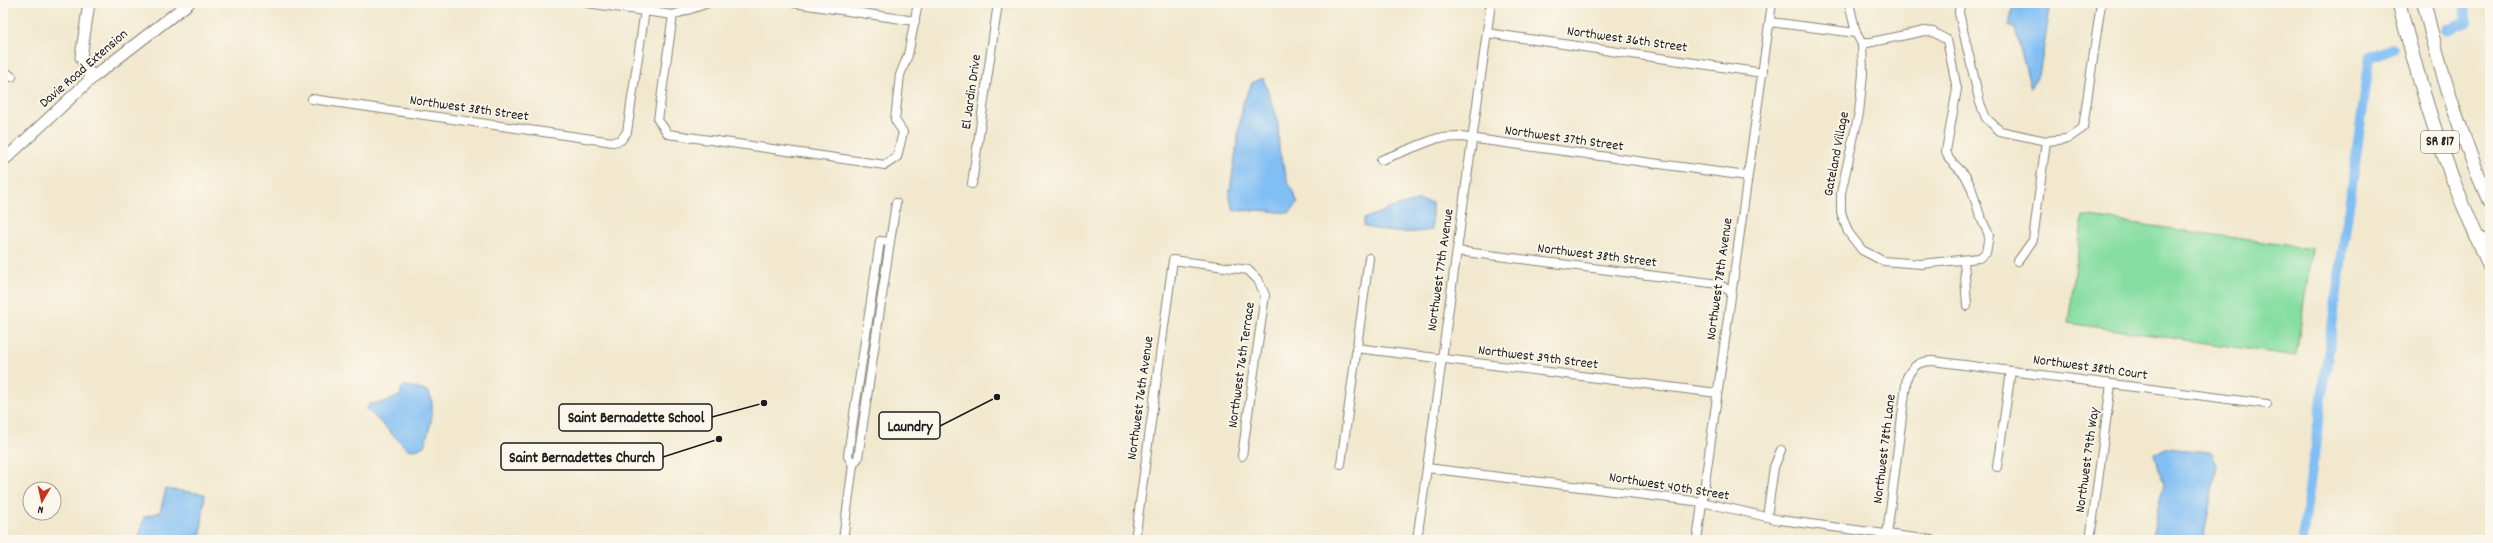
<svg xmlns="http://www.w3.org/2000/svg" width="2493" height="543" font-family="Dekko,sans-serif">
<style>
.green{fill:#87dea2;stroke:#527d5f}
.water{fill:#80bef4;stroke:#4e6d88}
.lines{fill:none;stroke-linecap:round;stroke-linejoin:round}
.canal{stroke:#80bef4;stroke-width:10}
.street-casing{stroke:#868275;stroke-width:10}
.secondary-casing{stroke:#868275;stroke-width:13}
.primary-casing{stroke:#868275;stroke-width:15}
.street{stroke:#fff;stroke-width:8}
.secondary{stroke:#fff;stroke-width:11}
.primary{stroke:#fff;stroke-width:13}
.labels{text-anchor:middle;dominant-baseline:central;stroke-width:3.5;stroke-linejoin:round;paint-order:stroke}
.shield{fill:#fbf7ec;stroke:#5f5e5a;stroke-width:1}
.shield-label{font-size:13px;font-weight:bold;fill:#1c1c1c}
.street-label{font-size:14px;fill:#1c1c1c;stroke:#fbf7ec}
.leader{fill:none;stroke:#1c1c1c;stroke-width:1.5}
.callout-dot{fill:#1c1c1c;stroke:#fbf7ec;stroke-width:1.5}
.callout{fill:#fbf7ec;stroke:#1c1c1c;stroke-width:1.5}
.callout-label{font-size:15px;text-anchor:middle;font-weight:bold;fill:#1c1c1c}
</style>
<rect width="100%" height="100%" fill="#fbf7ec"/>
<filter id="ink" filterUnits="userSpaceOnUse"><feTurbulence type="fractalNoise" baseFrequency=".025" numOctaves="2"/><feDisplacementMap in="SourceGraphic" scale="8" xChannelSelector="R" yChannelSelector="G"/><feConvolveMatrix kernelMatrix="1 2 1 2 8 2 1 2 1" color-interpolation-filters="sRGB"/></filter>
<filter id="wash" filterUnits="userSpaceOnUse"><feTurbulence type="fractalNoise" baseFrequency=".012" numOctaves="4" result="noise"/><feDisplacementMap in="SourceGraphic" scale="16" xChannelSelector="R" yChannelSelector="G"/><feGaussianBlur stdDeviation="0.9" result="paint"/><feColorMatrix in="noise" values="0 0 0 0 0 0 0 0 0 0 0 0 0 0 0 0 0 1.4 0 .05"/><feComposite in="paint" operator="in"/></filter>
<g filter="url(#wash)">
<rect width="100%" height="100%" fill="#f1e8ce"/>
<polygon class="green" points="2083,216 2312,249 2296,356 2068,323"/>
<g class="water">
<polygon points="2013,3 2051,3 2040,70 2031,89 2015,29 2009,26"/>
<polygon points="1263,78 1278,120 1279,150 1287,179 1298,203 1289,213 1259,210 1234,211 1229,197 1243,103 1252,83"/>
<path d="M1419 200 1432 203V230C1409 234 1386 233 1364 226V219L1391 208Z"/>
<path d="M405 385 429 392C436 408 430 429 424 446L416 450 407 449 367 409 369 404 386 402 401 395V389Z"/>
<polygon points="2165,448 2211,452 2217,465 2203,540 2151,540 2163,485 2155,454"/>
<polygon points="166,489 205,494 200,540 138,540 144,517 160,512"/>
</g>
<g class="lines">
<g class="canal">
<polyline points="2446,30 2467,22 2464,3"/>
<polyline points="2302,540 2370,57 2393,48"/>
</g>
</g>
</g>
<g filter="url(#ink)">
<g class="lines">
<g class="street-casing">
<g id="street">
<polyline points="587,3 673,15 708,3"/>
<polyline points="794,3 915,21"/>
<polyline points="1849,3 1856,33 1862,44 1863,74 1859,113 1841,193 1841,212 1848,232 1862,250 1883,261 1921,264 1979,258 1986,253 1989,235 1980,216 1971,187 1965,175 1949,159 1946,151 1957,89 1947,40 1933,32 1925,31 1862,44"/>
<polyline points="1960,3 1959,13 1980,103 1986,118 2000,131 2046,141 2067,139 2083,128 2101,3"/>
<polyline points="673,15 658,120 668,134 885,165 897,157 903,132 895,120 900,75 908,55 918,3"/>
<polyline points="1770,22 1856,33"/>
<polyline points="1487,33 1763,73"/>
<polyline points="3,70 12,77"/>
<polyline points="312,99 613,142 621,140 627,132 646,3"/>
<polyline points="1381,160 1438,138 1461,137 1747,176"/>
<polyline points="972,184 998,3"/>
<polyline points="2476,233 2490,242"/>
<polygon points="880,241 890,242 858,458 853,465 848,456 850,441"/>
<polyline points="890,242 896,203"/>
<polyline points="1457,251 1719,284 1731,292"/>
<polyline points="1964,261 1967,306"/>
<polyline points="2018,261 2033,240 2046,141"/>
<polyline points="1356,348 1717,393"/>
<polyline points="1341,464 1369,258"/>
<polyline points="1997,467 2011,371"/>
<polyline points="1427,468 1702,502 1780,520 1931,540"/>
<polyline points="1767,517 1774,467 1781,450"/>
<path d="M1887 535 1907 377C1914 365 1919 361 1933 361L2267 404"/>
<polyline points="843,540 853,465"/>
<polyline points="1135,540 1173,260 1248,270 1258,280 1265,295 1242,456"/>
<polyline points="1417,540 1491,3"/>
<polyline points="1697,540 1772,3"/>
<polyline points="2090,540 2111,384"/>
</g>
</g>
<g class="secondary-casing">
<g id="secondary">
<polyline points="89,3 81,57 92,78"/>
<polyline points="3,161 92,78 189,3"/>
</g>
</g>
<g class="primary-casing">
<g id="primary">
<path d="M2399 3C2415 68 2434 133 2459 195 2469 219 2480 243 2490 268"/>
<path d="M2424 3C2440 71 2462 139 2490 203"/>
</g>
</g>
<use href="#street" class="street"/>
<use href="#secondary" class="secondary"/>
<use href="#primary" class="primary"/>
</g>
</g>
<g class="labels">
<rect class="shield" x="2421" y="131" width="38" height="22" rx="3"/>
<g class="shield-label">
<text x="2440" y="142">SR 817</text>
</g>
<g class="street-label">
<text transform="translate(1627 40) rotate(8)">Northwest 36th Street</text>
<text transform="translate(84 69) rotate(-41)">Davie Road Extension</text>
<text transform="translate(972 92) rotate(-82)">El Jardin Drive</text>
<text transform="translate(469 109) rotate(8)">Northwest 38th Street</text>
<text transform="translate(1564 139) rotate(8)">Northwest 37th Street</text>
<text transform="translate(1837 154) rotate(-79)">Gateland Village</text>
<text transform="translate(1597 256) rotate(7)">Northwest 38th Street</text>
<text transform="translate(1441 270) rotate(-82)">Northwest 77th Avenue</text>
<text transform="translate(1720 279) rotate(-82)">Northwest 78th Avenue</text>
<text transform="translate(1538 358) rotate(7)">Northwest 39th Street</text>
<text transform="translate(1242 365) rotate(-82)">Northwest 76th Terrace</text>
<text transform="translate(2090 368) rotate(8)">Northwest 38th Court</text>
<text transform="translate(1141 398) rotate(-82)">Northwest 76th Avenue</text>
<text transform="translate(1885 449) rotate(-83)">Northwest 78th Lane</text>
<text transform="translate(2088 460) rotate(-82)">Northwest 79th Way</text>
<text transform="translate(1669 487) rotate(9)">Northwest 40th Street</text>
</g>
</g>
<path class="leader" d="M764 403L712 417M997 397L940 426M719 439L663 457"/>
<g class="callout-dot">
<circle cx="764" cy="403" r="4"/>
<circle cx="997" cy="397" r="4"/>
<circle cx="719" cy="439" r="4"/>
</g>
<g class="callout">
<rect x="559" y="404" width="153" height="27" rx="4"/>
<rect x="879" y="412" width="61" height="27" rx="4"/>
<rect x="501" y="443" width="162" height="27" rx="4"/>
</g>
<g class="callout-label">
<text x="636" y="422">Saint Bernadette School</text>
<text x="910" y="431">Laundry</text>
<text x="582" y="462">Saint Bernadettes Church</text>
</g>
<rect width="2493" height="543" fill="none" stroke="#fbf7ec" stroke-width="16"/>
<g transform="translate(42 501) rotate(189)"><circle r="19" fill="#fbf7ec" stroke="#a29f99"/>
<path d="M0-3L7 15L0 10L-7 15Z" fill="#c8321e"/>
<text y="-6" font-size="11" font-weight="bold" text-anchor="middle" fill="#1c1c1c">N</text>
</g>
</svg>
